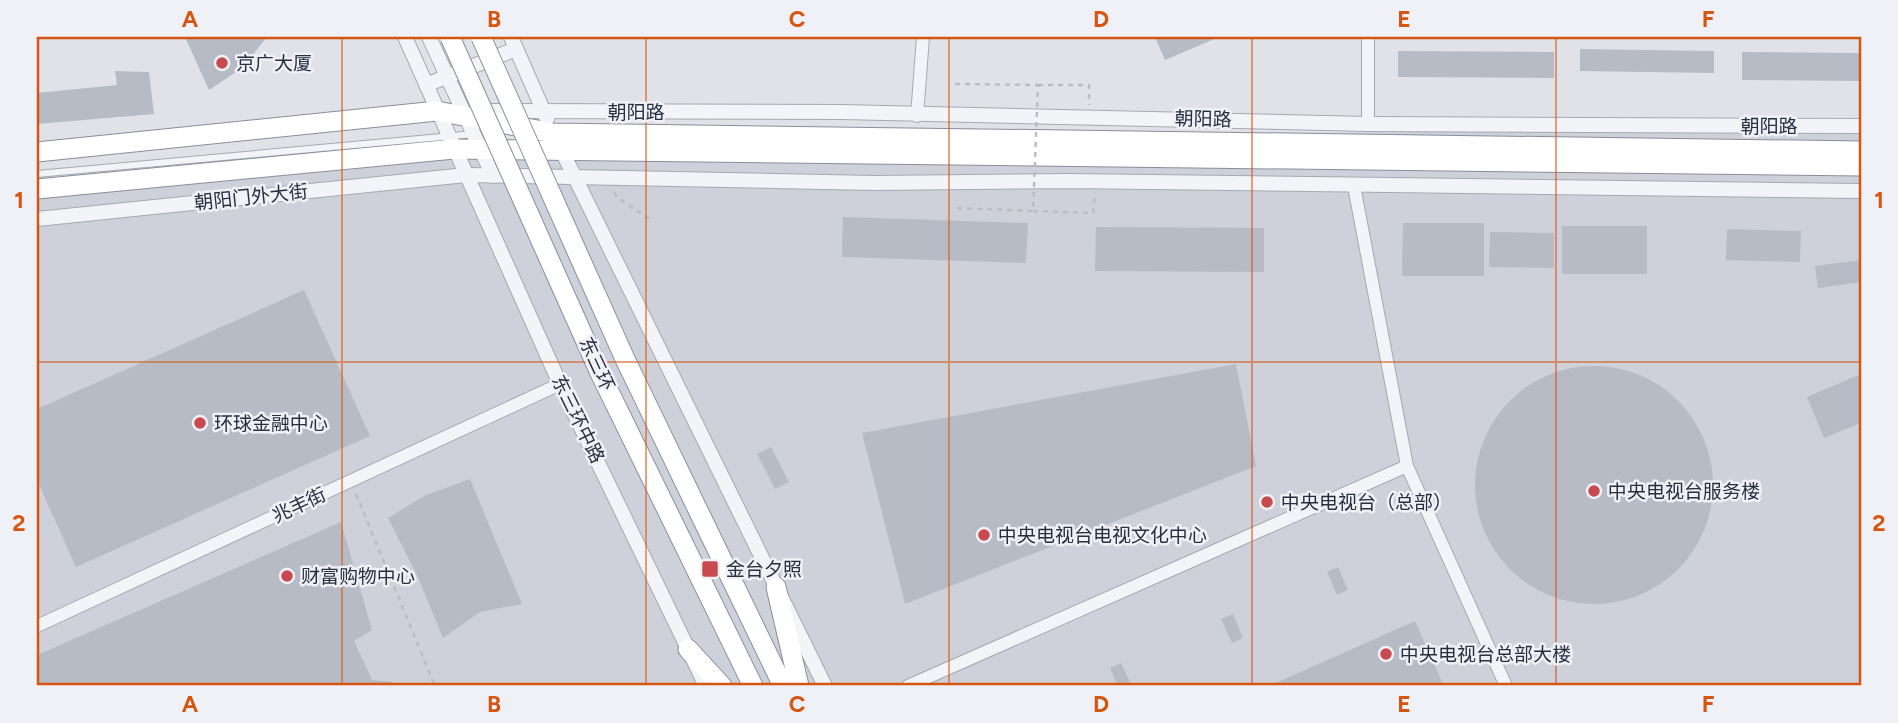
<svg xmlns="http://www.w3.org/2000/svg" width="1898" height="723" font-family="Figtree,'Noto Sans SC',sans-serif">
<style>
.built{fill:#ced1da}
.building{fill:#b7bbc5}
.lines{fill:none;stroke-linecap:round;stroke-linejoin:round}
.service-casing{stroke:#a5a9b2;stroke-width:8}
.minor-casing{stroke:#a5a9b2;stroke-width:14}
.tertiary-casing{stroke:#a5a9b2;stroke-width:16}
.trunk-casing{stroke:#888e9e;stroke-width:21}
.path{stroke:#babdc3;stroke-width:2.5;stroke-dasharray:5 5;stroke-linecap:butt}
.service{stroke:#f3f4f7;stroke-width:6}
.minor{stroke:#f3f4f7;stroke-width:12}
.tertiary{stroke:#f3f4f7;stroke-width:14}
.trunk{stroke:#fff;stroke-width:19}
.trunk-bridge-casing{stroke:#888e9e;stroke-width:21;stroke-linecap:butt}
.path-bridge{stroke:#babdc3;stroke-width:2.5;stroke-dasharray:5 5;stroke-linecap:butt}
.trunk-bridge{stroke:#fff;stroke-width:19}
.grid{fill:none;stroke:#d55511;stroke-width:2;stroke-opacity:0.55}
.poi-dot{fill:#c84a4e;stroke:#eff1f6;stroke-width:2.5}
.labels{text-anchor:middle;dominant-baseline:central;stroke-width:5;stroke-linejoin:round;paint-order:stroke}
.poi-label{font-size:19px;fill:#292f3f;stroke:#eff1f6;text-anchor:start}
.street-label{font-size:19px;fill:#292f3f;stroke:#eff1f6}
.neatline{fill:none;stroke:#d55511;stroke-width:2.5}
.grid-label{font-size:23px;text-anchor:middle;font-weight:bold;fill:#d55511}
</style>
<rect width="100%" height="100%" fill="#e0e2e8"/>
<polygon class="built" points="1861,127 1861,686 37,686 37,188 497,142"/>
<g class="building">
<polygon points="185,37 267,37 242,68 209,90"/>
<polygon points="1155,37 1219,37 1165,60"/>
<polygon points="1580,49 1714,51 1714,73 1580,71"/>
<polygon points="1398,51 1554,52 1554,78 1398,77"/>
<polygon points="1742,52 1861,53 1861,81 1742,80"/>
<polygon points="115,71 149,72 154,114 37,124 37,93 117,85"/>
<polygon points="843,217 1028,223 1026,263 842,257"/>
<polygon points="1403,223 1484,223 1484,276 1402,276"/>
<rect x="1562" y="226" width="85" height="48"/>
<polygon points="1096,227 1264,228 1264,272 1095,271"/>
<polygon points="1727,229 1801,231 1800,262 1726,260"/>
<polygon points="1490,232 1554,233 1554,268 1489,267"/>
<polygon points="1861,260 1861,282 1818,288 1815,266"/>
<polygon points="304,290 370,436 76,567 37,480 37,409"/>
<polygon points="1236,364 1256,466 905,604 862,433"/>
<circle cx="1594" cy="485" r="119"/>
<polygon points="1861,374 1861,423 1824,438 1807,397"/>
<polygon points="771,447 789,482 775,489 757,454"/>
<polygon points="470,479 522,604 480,612 443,638 417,575 388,518 426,495"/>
<polygon points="341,522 372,630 354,641 372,680 393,682 394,686 37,686 37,655"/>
<polygon points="1338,567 1348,590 1337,595 1327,572"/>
<polygon points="1233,614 1243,638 1232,643 1221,619"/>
<polygon points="1415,621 1444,686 1269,686"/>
<polygon points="1121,663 1132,686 1118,686 1110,668"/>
</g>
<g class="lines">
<g class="service-casing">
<polyline id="service" points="37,174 474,134"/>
</g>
<g class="minor-casing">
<g id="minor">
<polyline points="1368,37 1368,124"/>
<polyline points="917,116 923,37"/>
<polyline points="1354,186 1407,466 1506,686"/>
<polyline points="37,626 560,384"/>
<polyline points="908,686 1407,466"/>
</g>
</g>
<g class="tertiary-casing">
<g id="tertiary">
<polyline points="405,37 560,384 706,686"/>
<polyline points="429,37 493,176"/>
<polyline points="511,37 547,119"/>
<polyline points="426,85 516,49"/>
<polyline points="477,111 841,112 1368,124 1861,126"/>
<polyline points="558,143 825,686"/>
<polyline points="37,219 466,175 875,183 1068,181 1861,191"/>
</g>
</g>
<g class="trunk-casing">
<g id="trunk">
<polyline points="37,152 437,111 553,133 1861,151"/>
<polyline points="37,189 454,149 1861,166"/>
<polyline points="625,359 783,686"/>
<polyline points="599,371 753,686"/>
<polyline points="776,587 799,686"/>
<polyline points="688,649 722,686"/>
</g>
</g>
<g class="path">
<polyline points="1038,85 1089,85 1089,105"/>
<polyline points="614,192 617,197 649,219"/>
<polyline points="1033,211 1093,213 1095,195"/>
<polyline points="356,494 435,686"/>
</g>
<use href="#service" class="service"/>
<use href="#minor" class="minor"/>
<use href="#tertiary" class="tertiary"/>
<use href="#trunk" class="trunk"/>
<g class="trunk-bridge-casing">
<g id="trunk-bridge">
<polyline points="450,37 599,371"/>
<polyline points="481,37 625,359"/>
</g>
</g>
<polyline class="path-bridge" points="955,84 1038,85 1033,211 955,208"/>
<use href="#trunk-bridge" class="trunk-bridge"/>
</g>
<path class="grid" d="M342 37V686M646 37V686M949 37V686M1252 37V686M1556 37V686M37 362H1861"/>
<g class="poi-dot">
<circle cx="222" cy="63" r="7"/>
<circle cx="200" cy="423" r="7"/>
<circle cx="1594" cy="491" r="7"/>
<circle cx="1267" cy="502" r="7"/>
<circle cx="984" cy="535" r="7"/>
<rect x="701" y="560" width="18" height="18" rx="3.5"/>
<circle cx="287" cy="576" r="7"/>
<circle cx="1386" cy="654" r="7"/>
</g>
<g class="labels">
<g class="poi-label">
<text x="236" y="63">京广大厦</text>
<text x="214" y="423">环球金融中心</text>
<text x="1608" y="491">中央电视台服务楼</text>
<text x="1281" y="502">中央电视台（总部）</text>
<text x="998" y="535">中央电视台电视文化中心</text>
<text x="726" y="569">金台夕照</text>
<text x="301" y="576">财富购物中心</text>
<text x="1400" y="654">中央电视台总部大楼</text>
</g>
<g class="street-label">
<text x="636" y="112">朝阳路</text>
<text transform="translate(1203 119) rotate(1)">朝阳路</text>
<text x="1769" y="126">朝阳路</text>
<text transform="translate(251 197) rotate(-6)">朝阳门外大街</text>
<text transform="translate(597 364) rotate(65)">东三环</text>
<text transform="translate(578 419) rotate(64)">东三环中路</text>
<text transform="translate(299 505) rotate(-25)">兆丰街</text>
</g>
</g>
<rect width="1898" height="723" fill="none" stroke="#eff1f6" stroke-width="77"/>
<rect x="38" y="38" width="1822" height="646" class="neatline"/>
<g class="grid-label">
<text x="190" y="27">A</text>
<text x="494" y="27">B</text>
<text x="797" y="27">C</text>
<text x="1101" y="27">D</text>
<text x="1404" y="27">E</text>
<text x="1708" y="27">F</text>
<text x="19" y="208">1</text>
<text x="1879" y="208">1</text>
<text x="19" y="531">2</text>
<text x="1879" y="531">2</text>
<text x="190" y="712">A</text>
<text x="494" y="712">B</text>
<text x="797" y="712">C</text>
<text x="1101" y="712">D</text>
<text x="1404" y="712">E</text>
<text x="1708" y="712">F</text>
</g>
</svg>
